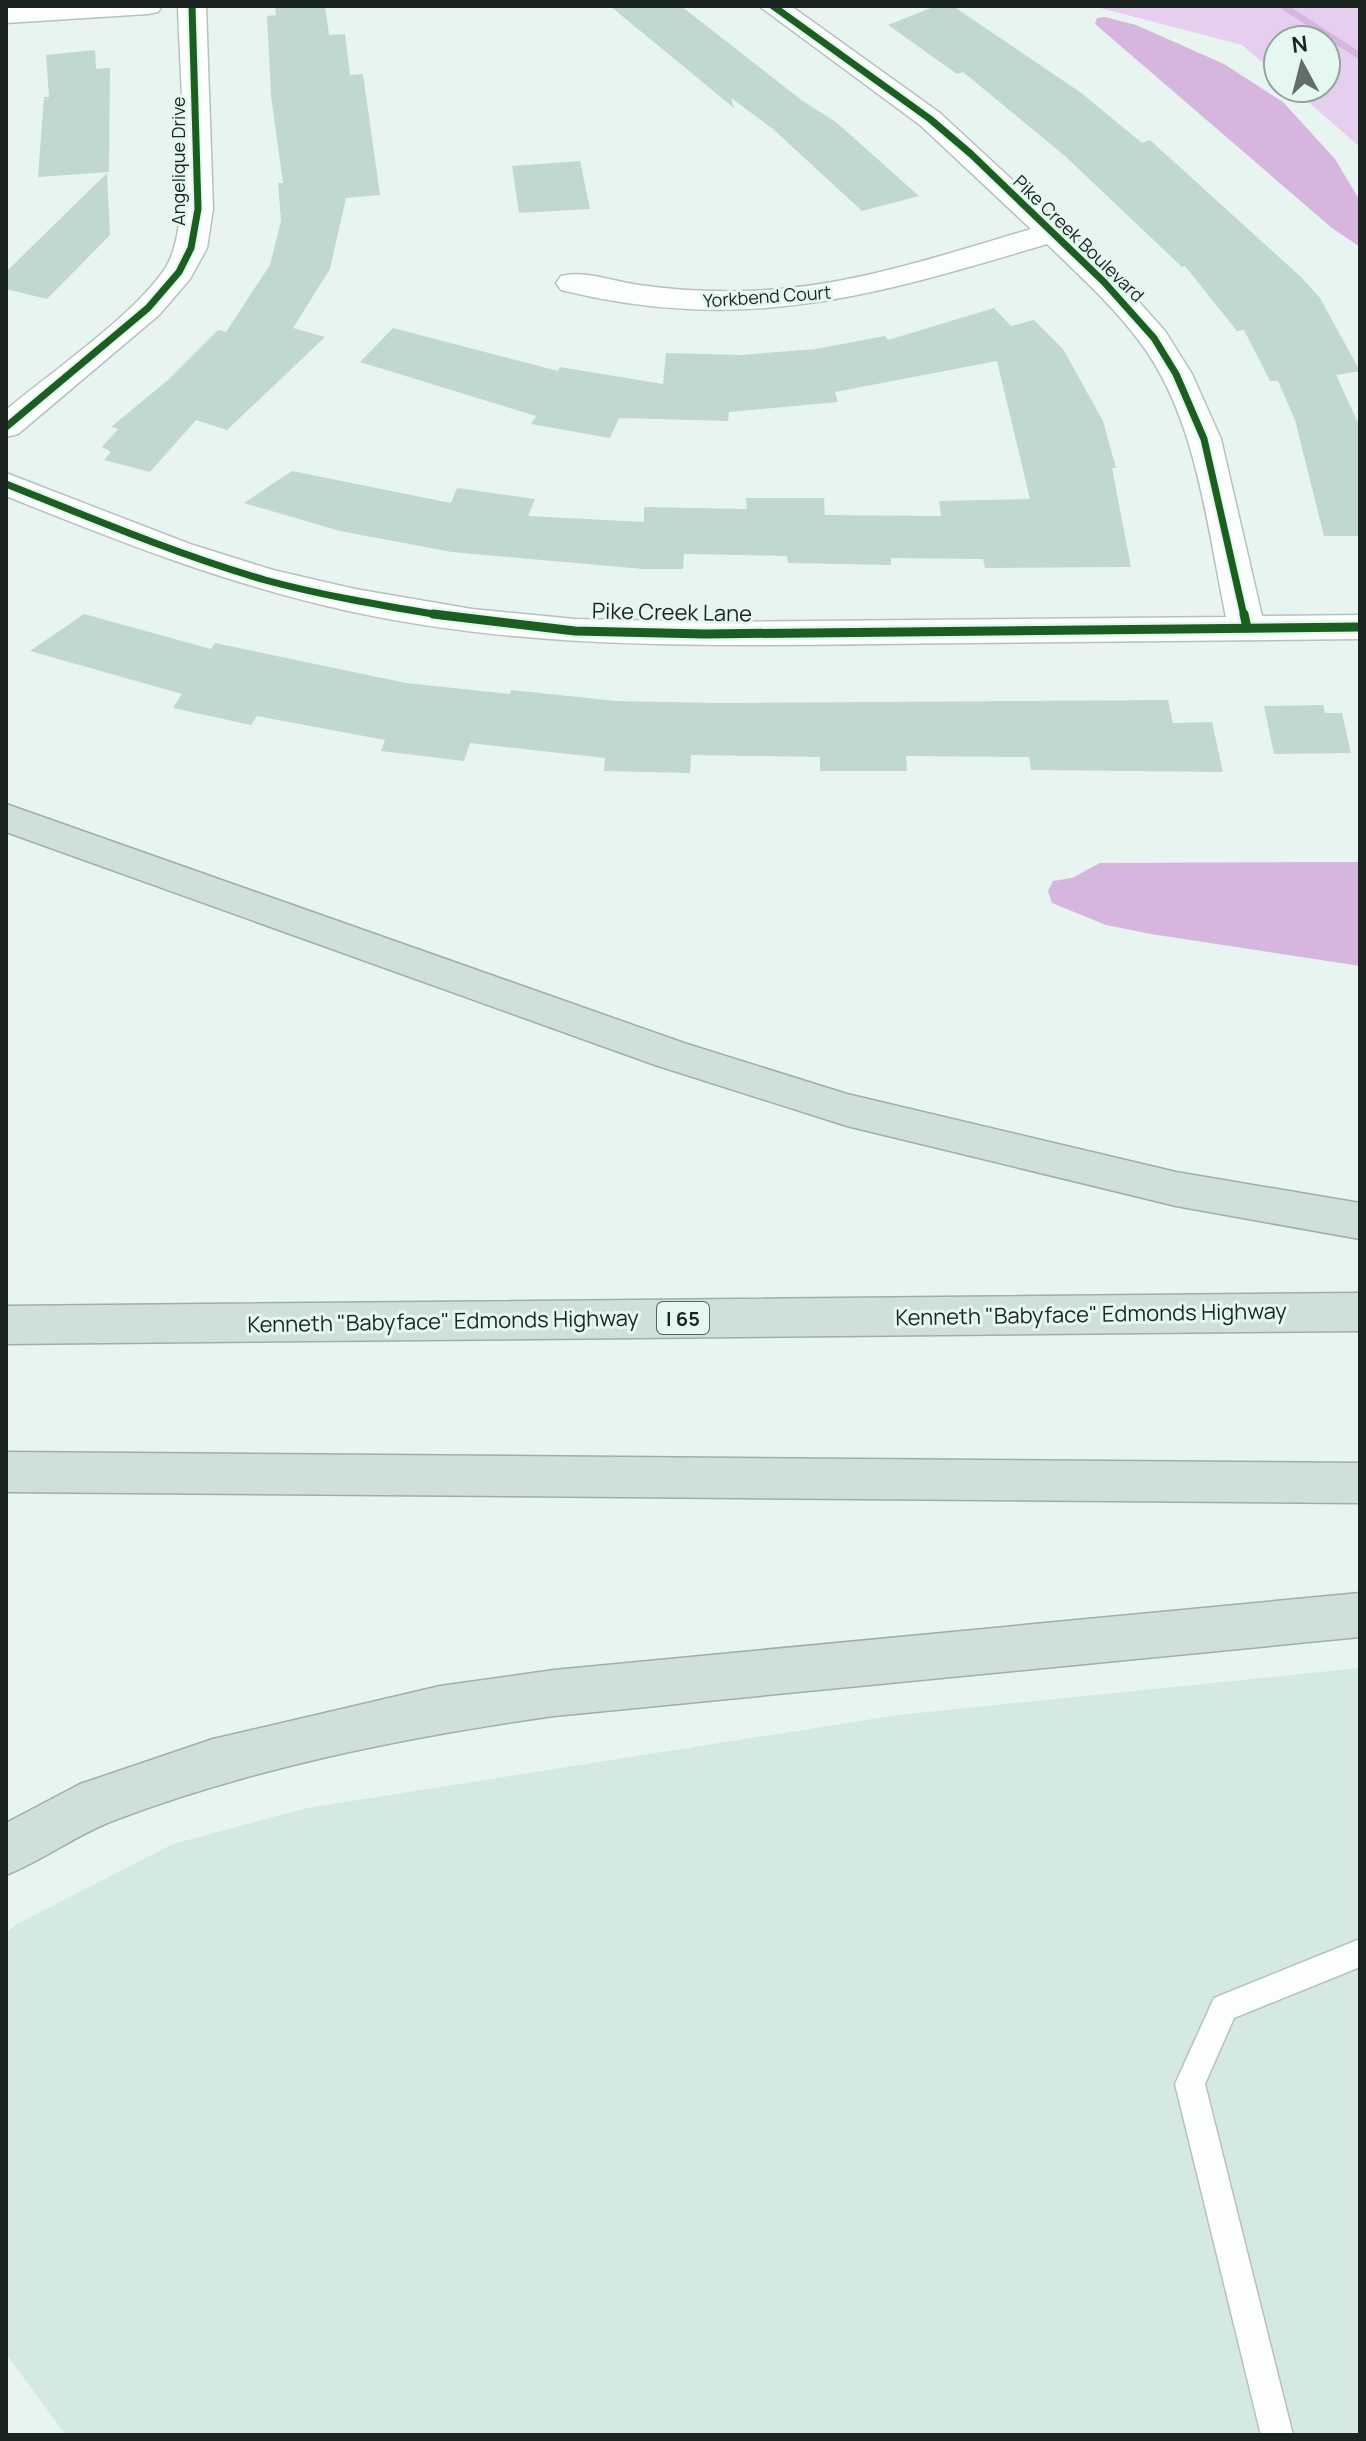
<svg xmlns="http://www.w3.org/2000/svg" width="1366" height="2441" font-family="Manrope,sans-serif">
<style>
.built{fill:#d4e9e1}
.forest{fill:#e6ceee}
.water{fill:#d6b5df}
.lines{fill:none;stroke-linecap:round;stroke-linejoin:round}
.stream{fill:#d6b5df;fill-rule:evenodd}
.building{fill:#c0d8d0}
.lane-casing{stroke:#b8c0bd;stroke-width:3}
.street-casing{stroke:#b8c0bd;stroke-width:3}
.highway-casing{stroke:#9bb0aa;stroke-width:3}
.lane{fill:#fcfdfd;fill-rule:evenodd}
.street{fill:#fcfdfd;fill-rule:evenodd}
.highway{fill:#cfe0db;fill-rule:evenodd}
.cycleway-far1-casing{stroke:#e4f8f0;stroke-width:11}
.cycleway-casing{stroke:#e4f8f0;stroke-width:14}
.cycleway-far1{stroke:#1b5e20;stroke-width:7}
.cycleway{stroke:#1b5e20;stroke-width:9}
.labels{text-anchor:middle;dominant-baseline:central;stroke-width:6;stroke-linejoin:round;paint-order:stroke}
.far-street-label{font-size:18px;fill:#1c2421;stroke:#e4f8f0}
.shield{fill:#e4f8f0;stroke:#58645f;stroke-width:2}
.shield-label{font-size:20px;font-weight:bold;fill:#1c2421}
.street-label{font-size:22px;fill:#1c2421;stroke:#e4f8f0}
</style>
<rect width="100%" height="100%" fill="#e8f4ef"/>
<polygon class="built" points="1360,1668 1360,2435 66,2435 6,2354 6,1934 15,1925 173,1844 307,1808 898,1715"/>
<polygon class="forest" points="1093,6 1360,6 1360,147 1292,88 1326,88 1326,40 1278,40 1278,76 1242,45"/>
<g class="water">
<polygon points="1105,17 1136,25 1224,64 1283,102 1335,159 1360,201 1360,247 1332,228 1095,24 1097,18"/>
<polygon points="1360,862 1360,966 1151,934 1106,925 1052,903 1048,891 1053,881 1072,878 1100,863"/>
</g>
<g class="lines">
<polygon class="stream" points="1277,6 1289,6 1360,52 1360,60"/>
</g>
<g class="building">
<polygon points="275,6 325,6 329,35 345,34 350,75 363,74 380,195 346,198 330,269 293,328 325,337 227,430 196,420 150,472 104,460 111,452 102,447 118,429 111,427 168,380 218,330 226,332 270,265 281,221 278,183 283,183 271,96 267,16 276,15"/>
<polygon points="610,6 681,6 800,99 837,123 919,196 862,211 773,129 731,98 734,108"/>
<polygon points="936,6 953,6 1080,92 1142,143 1150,140 1301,277 1320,298 1360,371 1336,375 1360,427 1360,536 1324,536 1295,420 1278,381 1270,381 1244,330 1237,331 1185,266 1182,267 1065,156 963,72 957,74 888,25"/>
<polygon points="95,50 96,69 110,68 109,172 38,177 44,97 49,97 46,55"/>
<polygon points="580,161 590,209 519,213 512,166"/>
<polygon points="107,173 110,235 47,299 6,289 6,272"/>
<polygon points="994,308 1011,326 1034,320 1063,349 1103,421 1116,468 1112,468 1131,567 985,568 983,559 891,558 891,565 788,563 787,556 684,554 683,569 643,569 452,552 340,531 244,503 292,471 451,503 457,488 535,499 528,516 644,522 644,507 747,509 746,498 824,498 825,515 941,516 939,501 1030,499 997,361 835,392 838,402 729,412 728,421 619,418 610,438 531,424 536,416 360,362 393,328 558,371 560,367 663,384 666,353 741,355 816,349 885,336 888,340"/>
<polygon points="84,614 211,649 215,643 406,683 510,694 511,690 616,701 720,703 1168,700 1173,723 1212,722 1223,772 1031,770 1029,757 906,756 907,771 820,771 820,757 691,755 690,773 604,771 605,758 470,743 464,761 381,751 385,740 257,716 251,725 173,708 182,694 30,651"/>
<polygon points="1323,705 1325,713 1342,713 1351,753 1274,754 1264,706"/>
</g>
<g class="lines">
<g class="lane-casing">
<polygon id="lane" points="1360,1939 1360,1967 1234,2018 1205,2084 1293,2435 1261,2435 1175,2084 1214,1998"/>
</g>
<g class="street-casing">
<g id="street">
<polygon points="162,6 158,12 148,14 6,23 6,7"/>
<path d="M178 6H206L213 209 207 248 190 279 159 315 18 434 6 437V410C50 373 137 313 166 267 195 220 179 67 178 6Z"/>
<path d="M759 6H791L940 113 1115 275 1165 331 1192 374 1221 439 1262 616 1360 615V639C1199 641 1037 642 876 644 700 646 526 649 353 612 232 586 120 542 6 496V473L190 544 273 570 355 589 472 609 575 619 705 622 1226 617C1207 527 1197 418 1140 342 1113 306 1079 275 1047 244 874 296 743 335 561 290L556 283 561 276C585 270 615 282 639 285 674 290 709 292 744 291 844 289 936 257 1031 229L920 125Z"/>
</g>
</g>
<g class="highway-casing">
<g id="highway">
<polygon points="6,804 684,1043 847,1094 1176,1172 1360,1203 1360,1239 1176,1206 847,1126 655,1065 6,832"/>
<polygon points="1360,1293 1360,1331 6,1344 6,1306"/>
<polygon points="6,1452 1360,1463 1360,1503 6,1492"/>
<path d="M1360 1593V1637L554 1716C406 1737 255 1767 115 1820 77 1834 44 1860 6 1875V1823L80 1784 213 1739 440 1686 554 1670Z"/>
</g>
</g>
<use href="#lane" class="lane"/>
<use href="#street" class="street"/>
<use href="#highway" class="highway"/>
<g class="cycleway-far1-casing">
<g id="cycleway-far1">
<polyline points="773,6 930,119 971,154 1104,282 1154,338 1176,374 1204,439 1244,616"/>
<polyline points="6,427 148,308 179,272 191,248 198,209 192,6"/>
<path d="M6 484C91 518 176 554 265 580 324 596 385 606 445 616"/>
</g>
</g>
<g class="cycleway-casing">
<g id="cycleway">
<polyline points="433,614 575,631 705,634 1360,627"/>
<polyline points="1244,614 1247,628"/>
</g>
</g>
<use href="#cycleway-far1" class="cycleway-far1"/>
<use href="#cycleway" class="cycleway"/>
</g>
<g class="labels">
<g class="far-street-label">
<text transform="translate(178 161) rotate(-90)">Angelique Drive</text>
<text transform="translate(1079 238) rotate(44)">Pike Creek Boulevard</text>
<text transform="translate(767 296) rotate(-4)">Yorkbend Court</text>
</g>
<rect class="shield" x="657" y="1302" width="52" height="32" rx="6"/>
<g class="shield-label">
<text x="683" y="1318">I 65</text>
</g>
<g class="street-label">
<text transform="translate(672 612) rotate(1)">Pike Creek Lane</text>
<text transform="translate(1091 1314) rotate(-1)">Kenneth "Babyface" Edmonds Highway</text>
<text transform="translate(443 1321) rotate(-1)">Kenneth "Babyface" Edmonds Highway</text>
</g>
</g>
<rect width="1366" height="2441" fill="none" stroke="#1c2421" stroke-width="16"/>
<g transform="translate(1302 64) rotate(353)"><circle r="38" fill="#e4f8f0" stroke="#94a39d" stroke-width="2"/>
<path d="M0-6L14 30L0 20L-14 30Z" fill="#636d69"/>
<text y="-12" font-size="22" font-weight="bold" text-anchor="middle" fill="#1c2421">N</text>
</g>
</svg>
